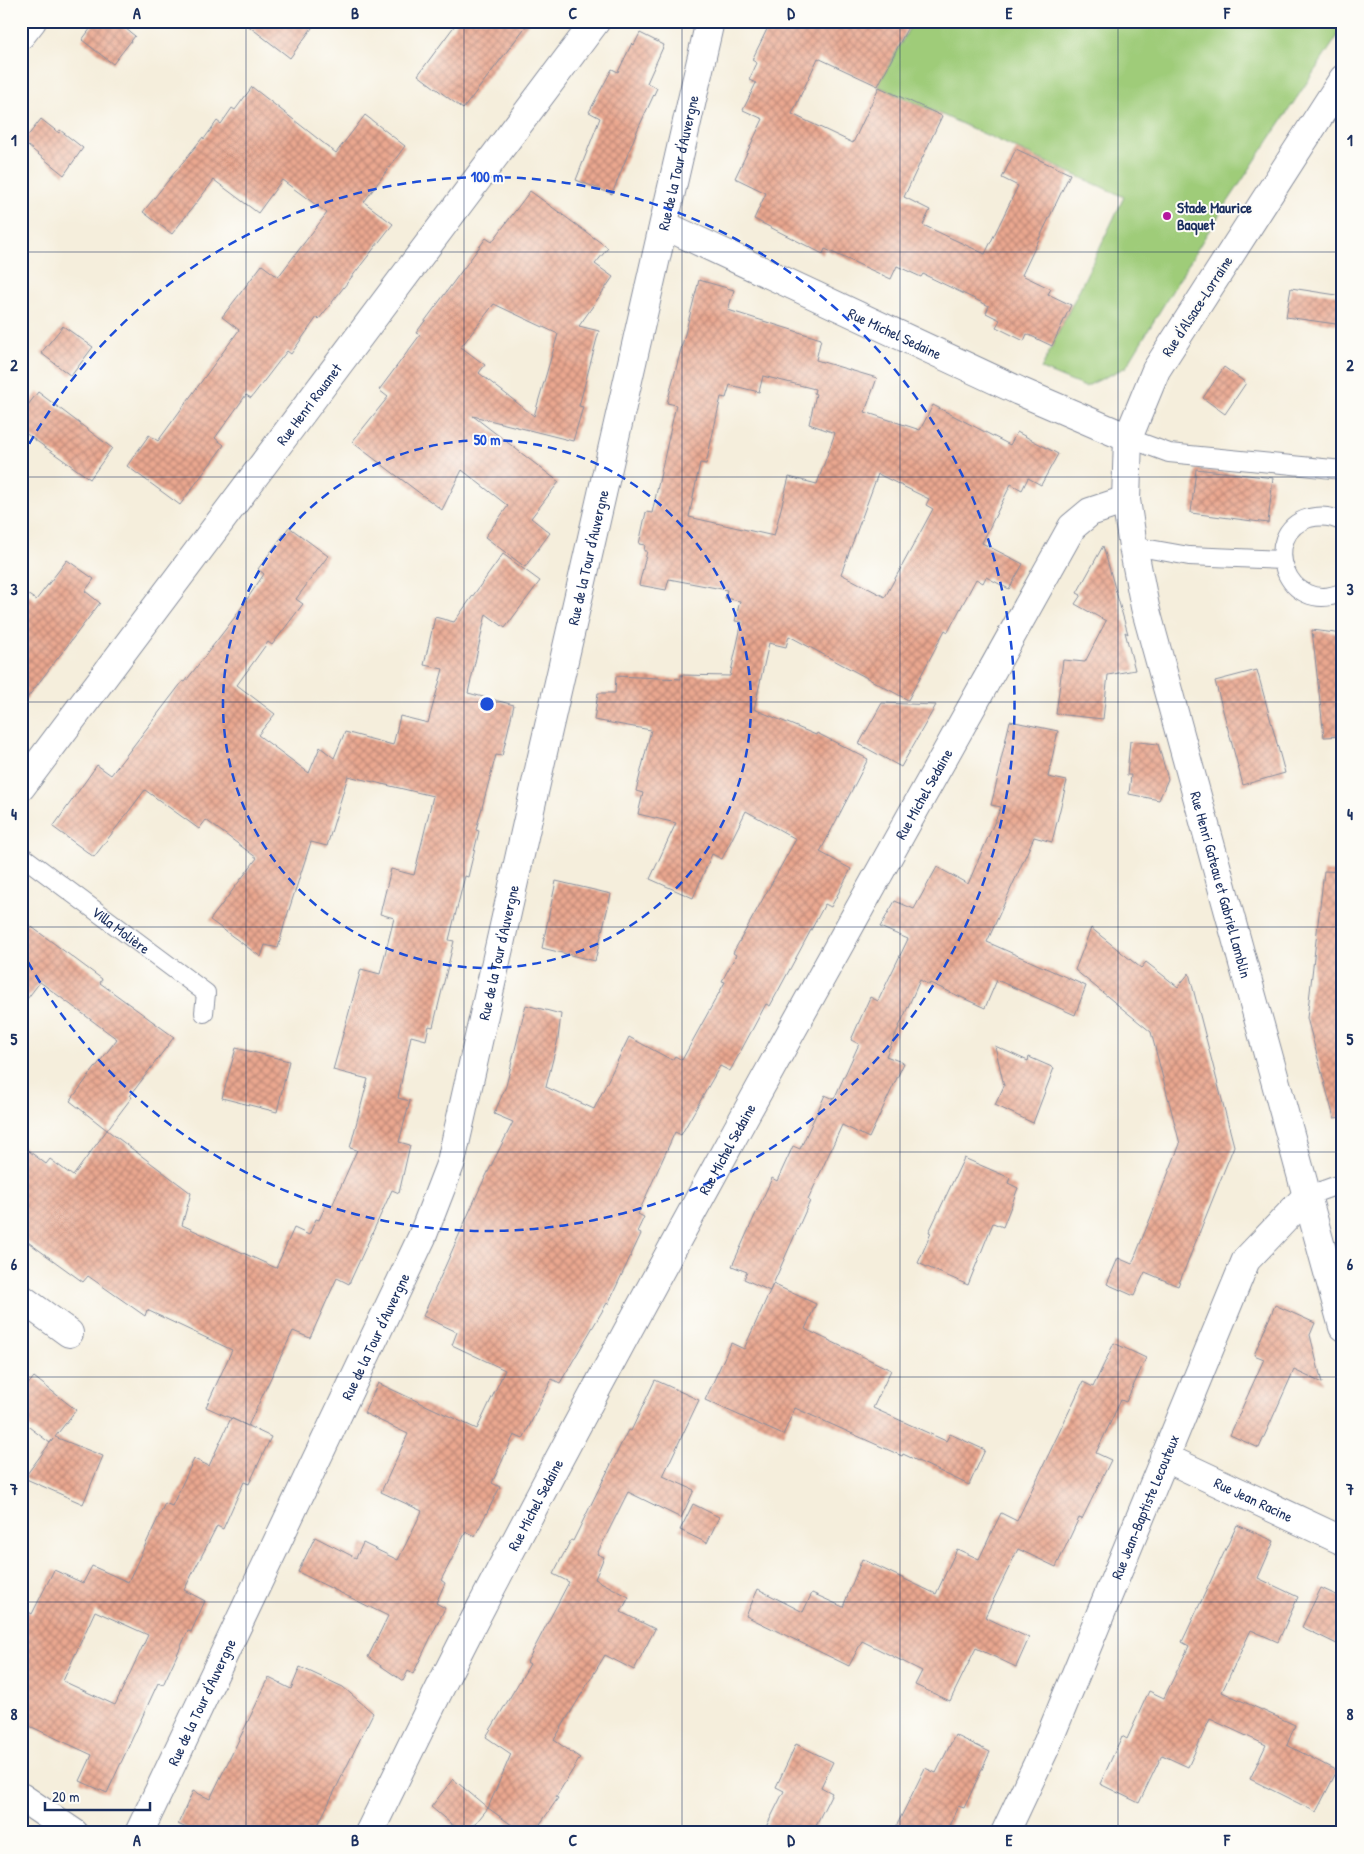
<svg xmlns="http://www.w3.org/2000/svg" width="1364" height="1854" font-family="'Patrick Hand',sans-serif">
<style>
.grass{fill:#9fcc79;stroke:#5d7e6c}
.building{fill:url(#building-cross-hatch);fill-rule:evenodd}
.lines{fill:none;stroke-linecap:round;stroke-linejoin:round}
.service-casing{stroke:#888e9d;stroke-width:20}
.minor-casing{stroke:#888e9d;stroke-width:30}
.secondary-casing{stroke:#888e9d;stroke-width:30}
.service{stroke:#fff;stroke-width:18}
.minor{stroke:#fff;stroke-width:28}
.secondary{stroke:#fff;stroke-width:28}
.grid{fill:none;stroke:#1b2f5e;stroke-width:1;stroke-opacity:0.55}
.ring{fill:none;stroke:#1d4ed8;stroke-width:2.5;stroke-dasharray:9 6}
.poi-dot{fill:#b5179e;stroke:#fdfcf7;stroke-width:2}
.labels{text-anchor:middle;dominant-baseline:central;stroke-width:4;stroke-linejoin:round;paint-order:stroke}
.street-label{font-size:15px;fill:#1b2f5e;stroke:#fdfcf7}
.poi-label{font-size:15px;font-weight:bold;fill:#1b2f5e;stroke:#fdfcf7;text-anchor:start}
.centre{fill:#1d4ed8;stroke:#fdfcf7;stroke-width:2.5}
.ring-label{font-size:15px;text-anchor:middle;font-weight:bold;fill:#1d4ed8;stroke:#fdfcf7;stroke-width:4;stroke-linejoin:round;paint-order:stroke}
.neatline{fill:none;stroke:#1b2f5e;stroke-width:2}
.grid-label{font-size:16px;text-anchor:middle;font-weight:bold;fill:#1b2f5e}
</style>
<defs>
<pattern id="building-cross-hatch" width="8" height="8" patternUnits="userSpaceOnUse" patternTransform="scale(1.25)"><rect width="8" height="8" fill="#eaa78f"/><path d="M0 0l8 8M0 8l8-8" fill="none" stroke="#bd8878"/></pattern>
</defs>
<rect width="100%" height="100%" fill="#fdfcf7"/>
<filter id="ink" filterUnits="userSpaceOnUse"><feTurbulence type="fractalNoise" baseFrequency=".02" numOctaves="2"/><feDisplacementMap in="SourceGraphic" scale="10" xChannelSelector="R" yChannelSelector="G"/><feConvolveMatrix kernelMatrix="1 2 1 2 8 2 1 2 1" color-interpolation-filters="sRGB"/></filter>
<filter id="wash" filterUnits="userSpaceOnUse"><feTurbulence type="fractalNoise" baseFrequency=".0096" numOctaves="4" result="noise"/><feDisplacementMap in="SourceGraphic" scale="20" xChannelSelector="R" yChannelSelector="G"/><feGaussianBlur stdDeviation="1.12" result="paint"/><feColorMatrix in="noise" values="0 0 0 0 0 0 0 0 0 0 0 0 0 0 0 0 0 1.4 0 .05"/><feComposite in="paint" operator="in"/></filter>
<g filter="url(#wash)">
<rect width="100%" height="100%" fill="#f5eedc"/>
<polygon class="grass" points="913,21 1343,21 1343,28 1206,235 1126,367 1085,387 1041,369 1124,197 878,86"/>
<g id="blocks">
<g class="building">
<polygon points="96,21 116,21 135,36 113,64 82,40"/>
<polygon points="242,21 317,21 290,58"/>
<polygon points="458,21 530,21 463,109 418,75"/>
<polygon points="771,21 911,21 878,86 818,58 792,114 853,143 879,87 942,116 904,197 930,210 923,225 985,254 1018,186 1002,178 1016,149 1070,174 1022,275 1051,289 1048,294 1071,305 1052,346 1027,334 1024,341 996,327 1000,320 986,313 989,306 923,274 921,277 897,266 891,279 825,249 823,254 754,219 766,193 735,178 763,119 743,110 756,83 749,80 757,63 752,60"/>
<polygon points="640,33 664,45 647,83 657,88 637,131 612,194 576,180 600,118 589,112 612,69 618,72 632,43 634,45"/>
<polygon points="252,87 336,153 365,115 405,146 364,202 393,224 319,319 317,317 291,354 287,351 251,398 246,395 215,438 224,445 180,505 127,466 149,435 158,441 239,330 222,317 262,265 278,277 327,213 282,180 258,213 214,180 172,234 143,212 203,137 204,139 217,121 221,124 232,108 235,110"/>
<polygon points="41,119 59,133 60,130 83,148 64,175 23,142"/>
<path d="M530 191 608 248 595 264 613 277 579 326 599 331 579 406 583 407 573 441 473 416 559 482 531 518 550 533 525 567 485 537 508 506 462 470 442 510 352 442 388 397 379 390 420 335 416 333 486 238 492 242ZM494 304 558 334 534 416 479 373 485 365 461 347Z"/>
<path d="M699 280 734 290 728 310 821 339 816 360 877 378 865 412 920 430 933 405 1010 445 1017 432 1058 454 1041 485 1028 478 1022 490 1011 484 982 543 1023 564 1009 589 986 577 983 583 976 579 948 632 945 630 908 700 789 636 786 647 769 643 754 709 816 735 817 733 868 759 820 852 851 869 831 907 825 904 770 1006 766 1004 730 1071 720 1066 681 1135 675 1132 638 1214 644 1217 637 1232 641 1234 608 1304 607 1303 560 1383 552 1379 523 1439 514 1435 492 1483 500 1487 475 1536 466 1532 441 1580 445 1583 436 1603 445 1608 413 1674 408 1671 403 1681 368 1657 388 1616 298 1572 315 1537 356 1558 363 1543 398 1560 422 1511 381 1492 408 1434 364 1413 378 1383 477 1429 505 1370 452 1345 457 1332 423 1316 480 1188 513 1122 494 1114 506 1086 526 1005 561 1014 558 1039 546 1087 594 1109 629 1037 672 1060 675 1056 682 1060 725 982 722 981 736 955 733 953 796 839 746 811 722 859 712 854 693 898 650 879 676 823 638 814 643 793 636 791 651 730 594 720 598 693H615L616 676 681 679V675L730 676 742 622 735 621 740 601 725 598 727 590 669 579 666 590 639 585 647 551H644L645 545 639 544 646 512 652 513 676 405 667 403ZM763 376 815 389 814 393 816 394 809 424 835 433 817 484 789 477 774 536 689 517 700 463 706 464 721 397 726 398 730 385 759 392ZM878 474 929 499 926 505 933 509 885 597 841 574Z"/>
<polygon points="1291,288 1343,296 1343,325 1286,317"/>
<polygon points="63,326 93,347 71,376 41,353"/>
<polygon points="1224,367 1246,383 1225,414 1203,398"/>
<polygon points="38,392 112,448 90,479 21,430 21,414"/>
<polygon points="1196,469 1273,478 1268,523 1191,513"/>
<polygon points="289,527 328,556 296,599 303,604 272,645 268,642 237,685 275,714 258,735 309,773 320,747 334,758 345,732 393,745 400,716 428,723 443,669 424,665 435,617 454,622 503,554 540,581 505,628 486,614 468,693 514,705 502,756 496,755 476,830 479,831 468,877 465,876 449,940 454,941 433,1027 429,1026 426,1040 411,1036 398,1098 410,1101 399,1142 410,1145 399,1193 392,1190 349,1284 337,1278 310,1338 293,1331 248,1426 206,1407 232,1350 147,1310 145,1316 88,1276 83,1282 21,1237 21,1145 46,1164 50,1159 73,1176 107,1130 191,1193 182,1225 276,1268 294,1228 309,1235 316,1219 319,1220 327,1203 332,1206 357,1150 350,1148 368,1079 333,1070 361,969 380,974 394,918 380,914 391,869 414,875 433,796 348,776 327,846 311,842 285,922 278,948 265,945 261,957 210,920 257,858 206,820 199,829 145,790 94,857 53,827 97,765 111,775 183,681 185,682 235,617 264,574 258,569"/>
<polygon points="1103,546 1128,634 1125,632 1135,670 1108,675 1103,719 1056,714 1063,660 1085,662 1106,621 1075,604 1081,595 1077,593"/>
<polygon points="67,560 94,579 85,591 100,603 21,706 21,590 36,600"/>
<polygon points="1312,630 1343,634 1343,736 1324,737"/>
<polygon points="1257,670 1285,773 1243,785 1215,681"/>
<polygon points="882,703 936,705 901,767 859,744"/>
<polygon points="1010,721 1058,731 1048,777 1067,781 1052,842 1034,837 987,942 1086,986 1075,1015 997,980 985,1008 930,983 929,985 920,980 886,1056 904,1063 869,1138 842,1125 808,1200 810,1201 770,1291 744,1279 747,1272 732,1266 772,1178 777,1181 793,1146 800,1149 825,1095 834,1099 859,1044 851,1040 870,997 878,1001 908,939 880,927 895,901 914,909 937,867 968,884 1001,807 991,805 1001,765 1000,764"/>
<polygon points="1130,741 1158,744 1168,779 1159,800 1129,794 1131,775 1127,775"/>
<polygon points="1324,871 1343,872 1343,1117 1334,1118 1307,1018"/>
<polygon points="556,881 611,894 595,961 542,948"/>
<polygon points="21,919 102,979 100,983 174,1037 130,1096 132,1097 107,1130 70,1101 117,1039 40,982 21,1007"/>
<polygon points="1091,928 1141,968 1146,962 1178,987 1189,973 1234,1146 1178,1286 1145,1272 1134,1296 1107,1284 1118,1258 1132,1264 1180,1144 1151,1032 1075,970"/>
<polygon points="995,1046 1028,1061 1029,1057 1054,1068 1033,1123 995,1105 1004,1086"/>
<polygon points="236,1048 289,1061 277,1112 222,1098"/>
<polygon points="964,1158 1010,1178 1008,1183 1018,1188 1003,1227 993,1223 968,1285 918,1263 931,1233 929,1232"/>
<polygon points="773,1284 816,1304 805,1329 891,1370 873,1408 946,1441 950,1434 985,1450 969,1485 903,1454 902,1456 795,1408 783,1435 705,1400 731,1343 744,1349"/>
<polygon points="1275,1305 1315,1323 1310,1335 1322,1383 1294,1370 1259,1448 1230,1435 1264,1359 1254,1355"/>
<polygon points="1114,1343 1146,1358 1126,1402 1121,1400 1096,1453 1111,1460 1082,1519 1079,1518 1056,1567 1018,1549 985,1617 1029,1638 1016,1667 976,1648 950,1701 915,1685 922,1671 862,1641 849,1666 746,1616 758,1589 803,1612 812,1593 843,1607 862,1559 936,1594 957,1549 979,1559 1001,1513 1017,1521 1083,1382 1093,1387"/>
<polygon points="34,1377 76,1410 55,1437 103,1456 83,1504 24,1478 53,1439 50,1443 21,1421 21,1393"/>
<polygon points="655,1380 699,1400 663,1476 694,1490 681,1518 628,1492 597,1554 604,1557 595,1579 629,1597 621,1612 655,1629 634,1670 605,1655 554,1740 580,1758 556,1797 558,1798 534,1833 523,1833 488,1808 511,1754 486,1737 530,1664 527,1662 569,1582 553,1574 571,1540 573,1541 628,1430 631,1431"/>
<path d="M231 1418 271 1437 249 1484 244 1482 223 1529 217 1526 184 1590 205 1601 191 1632 188 1631 163 1685 158 1683 107 1793 80 1781 92 1755 21 1722V1607L32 1614 54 1570 83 1583 92 1566 128 1582 165 1503 172 1506 194 1459 209 1466ZM95 1611 148 1635 115 1705 63 1681Z"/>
<polygon points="693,1504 719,1517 707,1543 680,1530"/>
<polygon points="1237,1525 1274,1541 1258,1578 1298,1597 1278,1642 1251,1630 1222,1692 1295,1725 1287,1745 1337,1771 1316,1812 1250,1779 1266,1745 1210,1719 1188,1767 1162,1755 1139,1803 1100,1784 1122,1736 1127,1739 1149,1691 1164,1698 1189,1646 1182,1642"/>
<polygon points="1321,1588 1343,1598 1343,1647 1302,1627"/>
<polygon points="300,1667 343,1687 373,1713 314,1833 196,1833 178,1824 193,1791 210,1799 269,1678 291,1689"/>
<polygon points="955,1735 990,1752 964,1808 958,1806 946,1833 893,1833 925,1768 936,1773"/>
<polygon points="796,1744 833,1762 821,1787 832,1793 812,1833 763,1833 784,1791 776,1787"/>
<polygon points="453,1779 488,1808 468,1833 462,1833 431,1807"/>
</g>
</g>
</g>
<g filter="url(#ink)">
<use href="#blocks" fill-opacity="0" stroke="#888e9d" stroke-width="1"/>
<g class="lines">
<g class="service-casing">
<g id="service">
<polyline points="1128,438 1169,453 1343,470"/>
<path d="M1343 522C1332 516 1321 515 1309 518 1258 533 1286 618 1343 592"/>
<polyline points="1133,546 1189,556 1282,560"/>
<path id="s1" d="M21 855 206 993 204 1013"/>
<polyline points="1307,1196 1343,1183"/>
</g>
</g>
<g class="minor-casing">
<g id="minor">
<polyline points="21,35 32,21"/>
<path id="s2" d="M1343 79 1156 370 1128 438 1126 500 1133 546 1145 607 1343 1327"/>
<path id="s3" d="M664 225 1019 391 1128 438"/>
<path id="s4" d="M21 787 596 21"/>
<polyline points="21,1298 69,1333"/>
<path id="s5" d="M1164 1457 1343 1541"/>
<path id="s6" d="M139 1833 422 1237 451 1162 541 761 710 21"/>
<path id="s7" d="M369 1833C404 1762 438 1690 475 1619 666 1251 870 890 1072 527L1090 512 1126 500"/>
<path id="s8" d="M1005 1833 1047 1744 1246 1260 1307 1196"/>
</g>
</g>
<g class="secondary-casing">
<polyline id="secondary" points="21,1797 74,1833"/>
</g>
<use href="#service" class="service"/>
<use href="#minor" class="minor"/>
<use href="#secondary" class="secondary"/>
</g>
</g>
<path class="grid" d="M246 21V1833M464 21V1833M682 21V1833M900 21V1833M1118 21V1833M21 252H1343M21 477H1343M21 702H1343M21 927H1343M21 1152H1343M21 1377H1343M21 1602H1343"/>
<g class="ring">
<circle cx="487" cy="704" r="264"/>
<path d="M22 457A527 527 0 1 1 22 951"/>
</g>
<circle class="poi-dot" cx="1167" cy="216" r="5"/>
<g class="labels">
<g class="street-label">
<text stroke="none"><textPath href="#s6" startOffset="1765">Rue de la Tour d'Auvergne</textPath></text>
<text transform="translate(1197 306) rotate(-57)">Rue d'Alsace-Lorraine</text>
<text stroke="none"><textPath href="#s3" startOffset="255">Rue Michel Sedaine</textPath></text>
<text stroke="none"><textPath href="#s4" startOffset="479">Rue Henri Rouanet</textPath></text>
<text stroke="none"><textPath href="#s6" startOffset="1360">Rue de la Tour d'Auvergne</textPath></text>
<text stroke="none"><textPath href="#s7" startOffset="1178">Rue Michel Sedaine</textPath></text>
<text stroke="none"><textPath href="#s2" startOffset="878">Rue Henri Gateau et Gabriel Lamblin</textPath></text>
<text stroke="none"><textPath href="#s1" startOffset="125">Villa Molière</textPath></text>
<text stroke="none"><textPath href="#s6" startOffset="955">Rue de la Tour d'Auvergne</textPath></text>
<text stroke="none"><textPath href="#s7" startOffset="772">Rue Michel Sedaine</textPath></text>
<text stroke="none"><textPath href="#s6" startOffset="550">Rue de la Tour d'Auvergne</textPath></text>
<text stroke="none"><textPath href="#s5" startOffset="99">Rue Jean Racine</textPath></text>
<text stroke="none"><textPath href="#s7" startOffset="368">Rue Michel Sedaine</textPath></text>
<text stroke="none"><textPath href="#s8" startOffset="355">Rue Jean-Baptiste Lecouteux</textPath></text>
<text stroke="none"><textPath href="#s6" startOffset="145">Rue de la Tour d'Auvergne</textPath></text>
</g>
<g class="poi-label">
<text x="1177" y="207">Stade Maurice<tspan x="1177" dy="17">Baquet</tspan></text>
</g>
</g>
<circle cx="487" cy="704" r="8" class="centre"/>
<g class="ring-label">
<text x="487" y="182">100 m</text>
<text x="487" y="445">50 m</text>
</g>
<rect width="1364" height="1854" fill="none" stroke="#fdfcf7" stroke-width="55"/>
<path d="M45 1802v8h105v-8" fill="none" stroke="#1b2f5e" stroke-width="2.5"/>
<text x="52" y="1802" font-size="15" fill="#1b2f5e" stroke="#fdfcf7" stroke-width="4" paint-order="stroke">20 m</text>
<rect x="28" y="28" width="1308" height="1798" class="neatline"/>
<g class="grid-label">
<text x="137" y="19">A</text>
<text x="355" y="19">B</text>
<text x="573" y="19">C</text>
<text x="791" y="19">D</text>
<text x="1009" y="19">E</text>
<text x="1227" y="19">F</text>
<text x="14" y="146">1</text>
<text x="1350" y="146">1</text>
<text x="14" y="371">2</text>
<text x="1350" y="371">2</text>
<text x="14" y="595">3</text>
<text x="1350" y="595">3</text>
<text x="14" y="820">4</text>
<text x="1350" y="820">4</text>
<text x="14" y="1045">5</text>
<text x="1350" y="1045">5</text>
<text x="14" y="1270">6</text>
<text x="1350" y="1270">6</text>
<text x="14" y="1495">7</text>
<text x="1350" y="1495">7</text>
<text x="14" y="1720">8</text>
<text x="1350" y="1720">8</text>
<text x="137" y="1846">A</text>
<text x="355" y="1846">B</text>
<text x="573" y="1846">C</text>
<text x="791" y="1846">D</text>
<text x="1009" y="1846">E</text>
<text x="1227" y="1846">F</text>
</g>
</svg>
